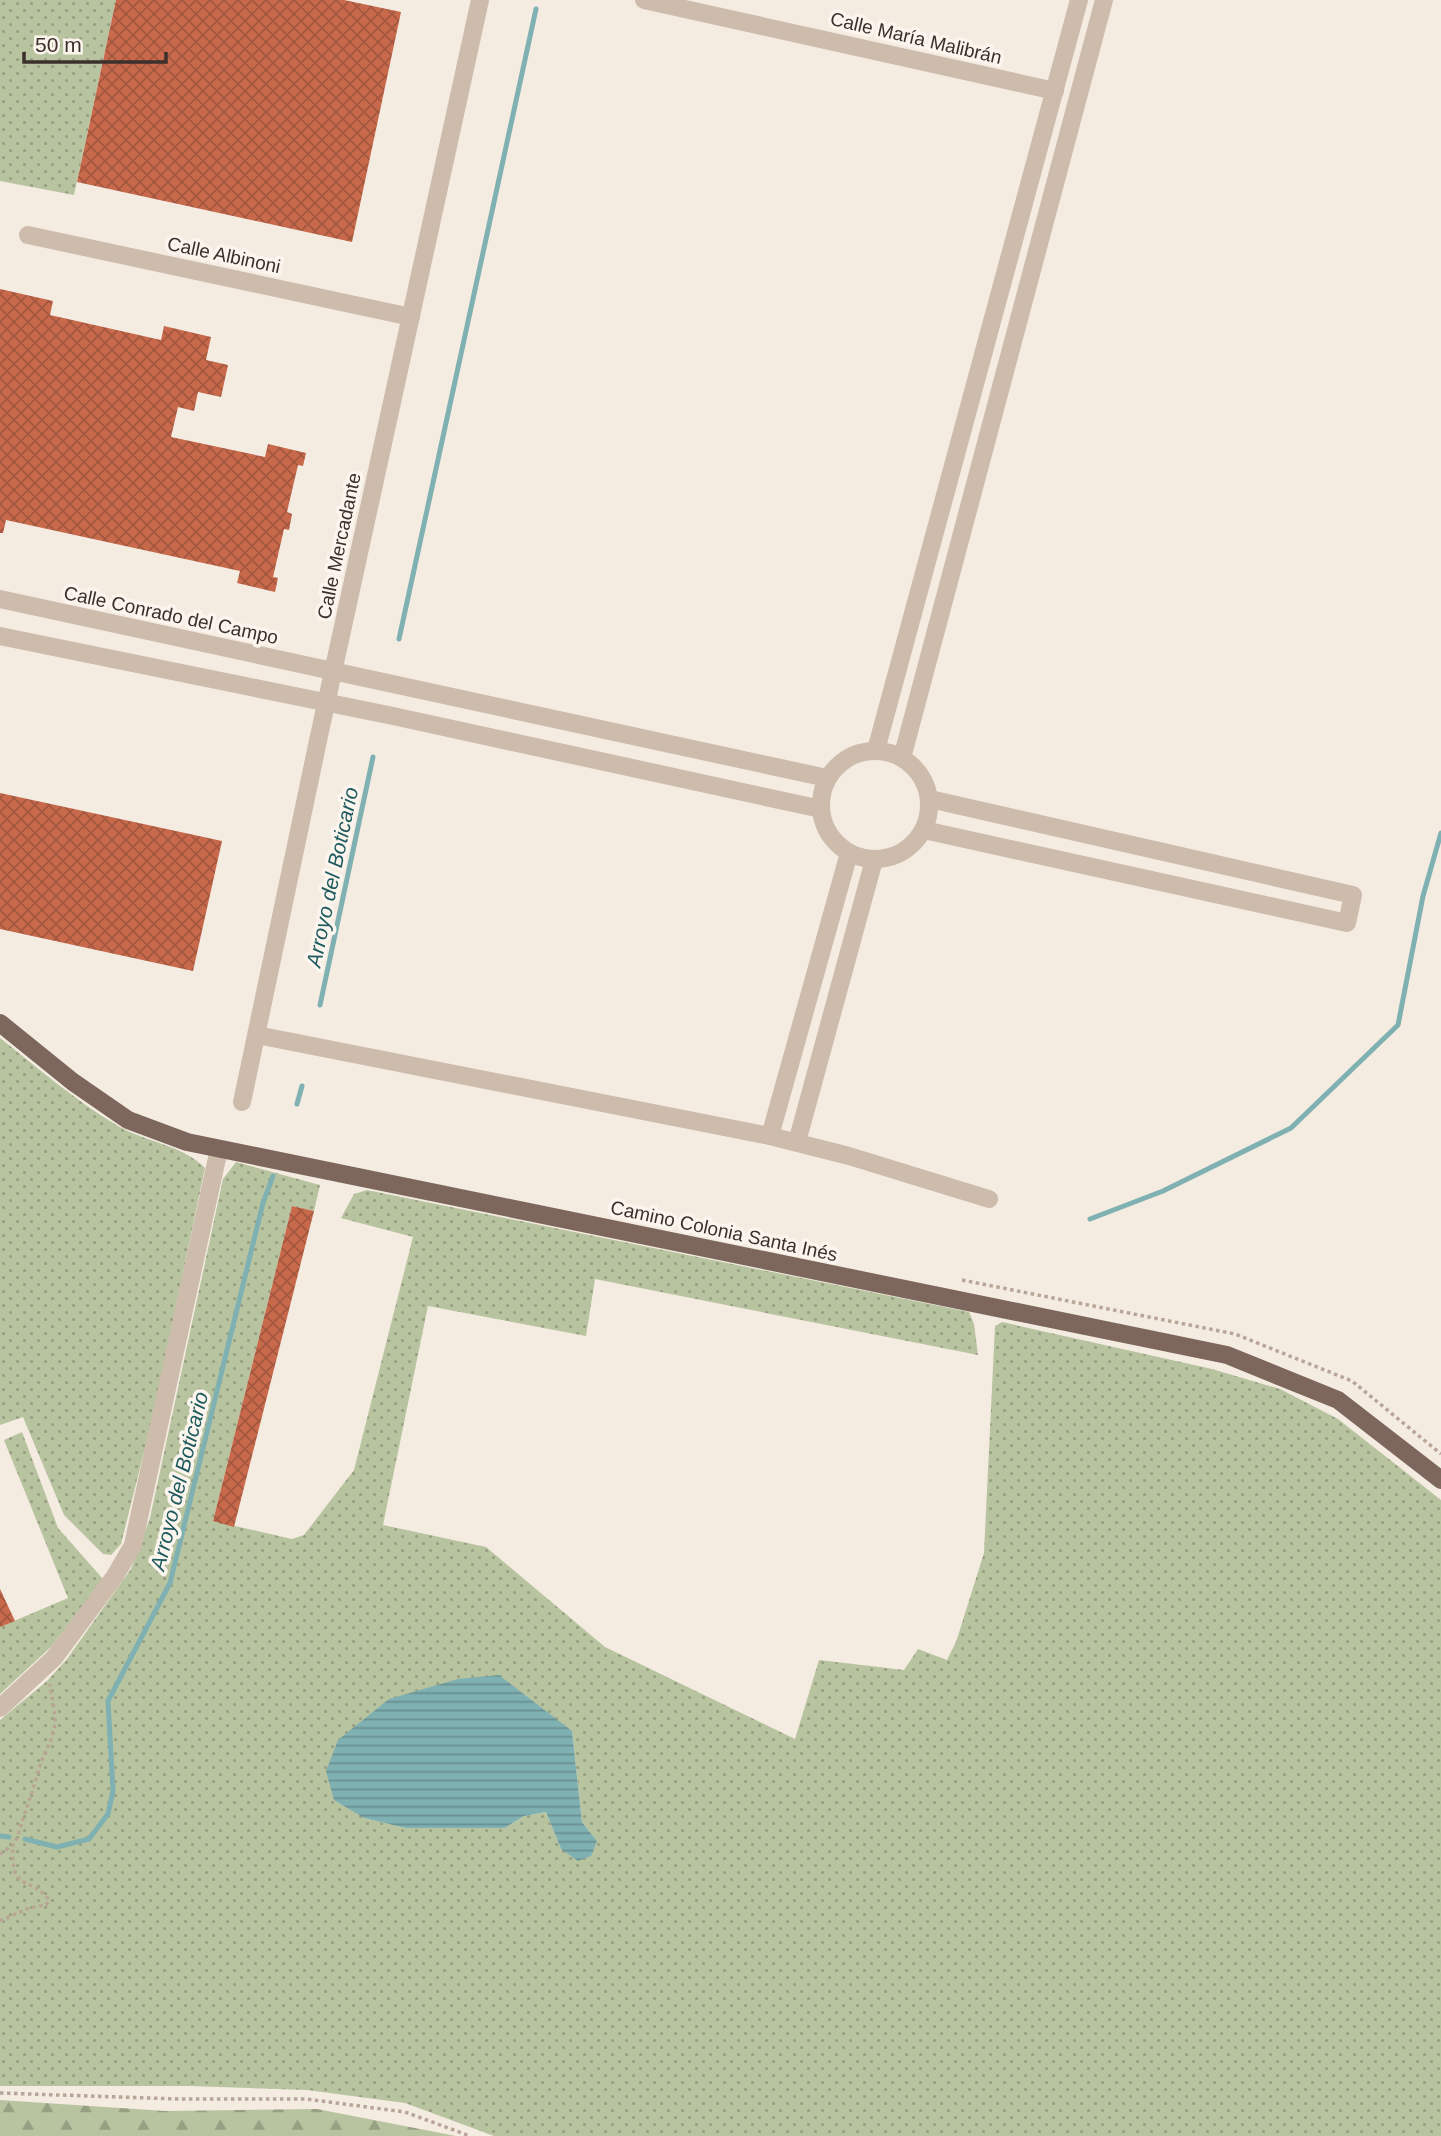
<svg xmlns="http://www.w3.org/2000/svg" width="1441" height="2136" font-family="Arial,sans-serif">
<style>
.grass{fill:url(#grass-dots);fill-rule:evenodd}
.forest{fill:url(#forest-firs)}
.water{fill:url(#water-rules)}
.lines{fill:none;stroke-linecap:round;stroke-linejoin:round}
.stream{stroke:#7fb0b2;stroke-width:5}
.building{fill:url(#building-cross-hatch)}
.path{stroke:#b9a596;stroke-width:3.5;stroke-dasharray:3.5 3.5;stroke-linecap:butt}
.minor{stroke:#cdbbac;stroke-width:18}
.major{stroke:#7d675c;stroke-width:18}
.labels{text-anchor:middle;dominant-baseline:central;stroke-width:7;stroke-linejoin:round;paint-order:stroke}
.street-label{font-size:19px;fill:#3b302b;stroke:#fbf5ee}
.water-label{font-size:21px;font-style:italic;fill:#1f5a5e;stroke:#fbf5ee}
</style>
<defs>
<pattern id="grass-dots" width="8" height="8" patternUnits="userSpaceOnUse" patternTransform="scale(1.75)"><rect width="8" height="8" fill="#b8c4a0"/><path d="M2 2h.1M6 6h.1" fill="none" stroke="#97a083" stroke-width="1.8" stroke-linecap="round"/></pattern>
<pattern id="forest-firs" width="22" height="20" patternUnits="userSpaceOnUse" patternTransform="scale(1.75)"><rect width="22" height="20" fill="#b8c4a0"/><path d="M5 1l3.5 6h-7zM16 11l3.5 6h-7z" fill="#97a083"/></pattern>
<pattern id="water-rules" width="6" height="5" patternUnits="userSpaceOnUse" patternTransform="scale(1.75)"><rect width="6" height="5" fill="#7fb0b2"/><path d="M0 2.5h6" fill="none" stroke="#699091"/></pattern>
<pattern id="building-cross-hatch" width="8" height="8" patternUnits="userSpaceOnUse" patternTransform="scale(1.75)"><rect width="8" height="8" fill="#c8694b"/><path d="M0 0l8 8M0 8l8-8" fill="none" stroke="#a4573f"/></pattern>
</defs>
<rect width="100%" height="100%" fill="#f4ebe1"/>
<g class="grass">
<polygon points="0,0 116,0 74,195 0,181"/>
<path d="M0 1038C38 1068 76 1101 118 1126 145 1142 183 1145 205 1168L153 1416 121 1544 111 1555 103 1554 64 1515 23 1417 0 1425Z"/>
<path d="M236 1162 320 1185 314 1211 292 1206 213 1521 292 1539 304 1535 354 1470 413 1237 341 1218 354 1194 367 1190 969 1312 974 1324 978 1355 595 1279 586 1336 428 1306 383 1525 486 1547 605 1647 795 1739 819 1660 904 1670 918 1649 947 1660 956 1642 984 1553 995 1326 1002 1322 1212 1369 1280 1389 1338 1419 1441 1500V2136H494L405 2103 307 2090 190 2086H0V1720L47 1681 67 1659 131 1569 150 1518 223 1179ZM572 1731 582 1822 597 1841 561 1849 546 1812 524 1816 505 1828H405L364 1818Z"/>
<polygon points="22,1432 58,1528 103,1579 51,1647 0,1694 0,1627 68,1598 4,1440"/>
</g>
<polygon class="forest" points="0,2100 165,2111 317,2109 456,2136 0,2136"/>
<polygon class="water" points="499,1675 572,1731 582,1822 597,1841 591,1856 578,1861 561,1849 546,1812 524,1816 505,1828 405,1828 364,1818 334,1800 326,1771 338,1740 389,1699 458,1679"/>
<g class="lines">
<g class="stream">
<polyline points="399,639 536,9"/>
<polyline points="320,1005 373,757"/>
<polyline points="297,1104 302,1086"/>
<polyline points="1090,1219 1163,1191 1291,1128 1398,1025 1423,896 1441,833"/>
<polyline points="0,1836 9,1837"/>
<polyline points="25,1839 57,1847 89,1839 108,1814 113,1791 108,1701 170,1583 263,1203 273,1176"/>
</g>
</g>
<g class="building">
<polygon points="116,0 344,0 401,12 352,242 77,182"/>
<polygon points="0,289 53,301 50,315 161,340 164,326 211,337 206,360 228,365 221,397 198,392 194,411 178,407 171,437 265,457 268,444 306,453 303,466 298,465 287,512 292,514 289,530 284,529 273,577 278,578 275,592 237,583 240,571 6,520 3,533 0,533"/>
<polygon points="0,793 222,841 193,971 0,929"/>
<polygon points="292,1206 314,1211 234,1527 213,1521"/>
<polygon points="0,1589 15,1621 0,1627"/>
</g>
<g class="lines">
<g class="path">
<polyline points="962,1280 1235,1334 1352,1381 1441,1454"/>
<path d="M0 1854 13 1845 17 1838C24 1815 32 1793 39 1769 43 1753 54 1740 55 1722 56 1715 51 1695 50 1684"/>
<path d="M0 1921 29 1908 46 1905 49 1900C31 1875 10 1894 13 1846"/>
<polyline points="0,2093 179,2099 306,2099 405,2112 470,2136"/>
</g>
<g class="minor">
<polyline points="644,0 1055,91"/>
<polyline points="28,235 411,317"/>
<polyline points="0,599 827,778"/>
<polyline points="0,636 393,716 821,809"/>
<polyline points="876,750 1079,0"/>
<circle cx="875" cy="805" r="54"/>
<polyline points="902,758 1104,0"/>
<polyline points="924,830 1347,923 1353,895 930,799"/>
<polyline points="257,1035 770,1136 849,1156 989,1199"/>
<polyline points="242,1102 319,736 480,0"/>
<polyline points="770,1136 849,853"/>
<polyline points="797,1142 874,860"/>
<polyline points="0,1708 54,1658 115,1576 133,1545 219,1149"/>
</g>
<polyline class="major" points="0,1023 73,1082 128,1120 187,1142 1227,1355 1338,1400 1441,1480"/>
</g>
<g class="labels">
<g class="street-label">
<text transform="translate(916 38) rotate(13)">Calle María Malibrán</text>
<text transform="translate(224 255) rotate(12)">Calle Albinoni</text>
<text transform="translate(339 546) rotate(-78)">Calle Mercadante</text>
<text transform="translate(171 615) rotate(12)">Calle Conrado del Campo</text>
<text transform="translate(724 1231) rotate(12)">Camino Colonia Santa Inés</text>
</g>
<g class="water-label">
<text transform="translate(332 877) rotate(-78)">Arroyo del Boticario</text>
<text transform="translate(179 1481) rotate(-76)">Arroyo del Boticario</text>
</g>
</g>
<path d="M24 52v10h142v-10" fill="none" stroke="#3b302b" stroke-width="3.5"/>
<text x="35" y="52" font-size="21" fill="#3b302b" stroke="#fbf5ee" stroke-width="5" paint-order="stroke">50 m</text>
</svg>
